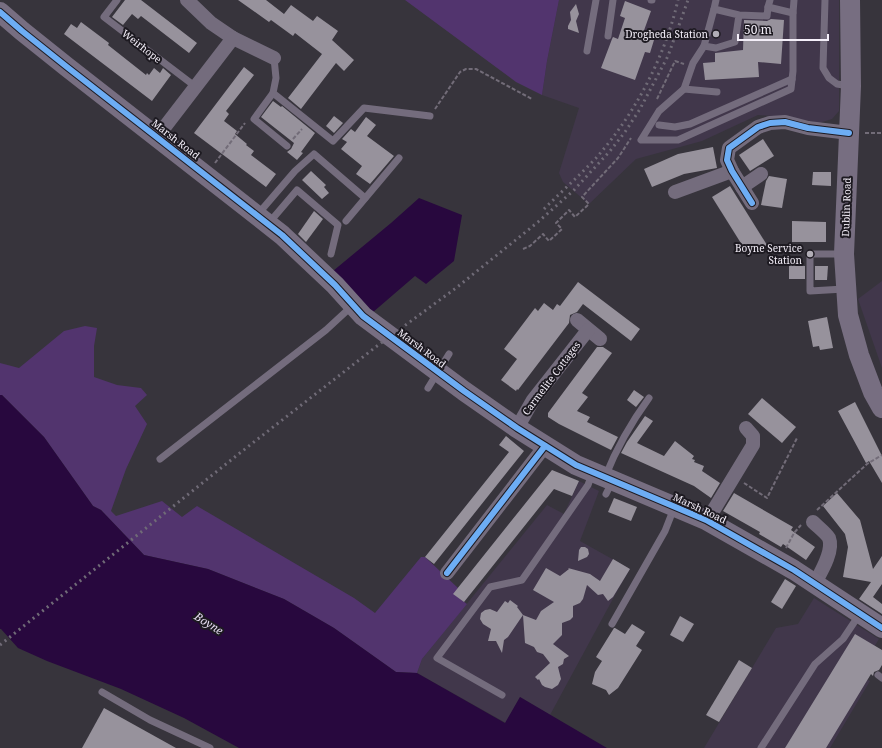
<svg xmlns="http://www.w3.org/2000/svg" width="882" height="748" font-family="'Noto Serif',serif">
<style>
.built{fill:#41374b}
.green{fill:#52346e}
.water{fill:#28083e}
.building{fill:#97929c}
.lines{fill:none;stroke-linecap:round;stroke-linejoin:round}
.path{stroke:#726c78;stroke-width:2;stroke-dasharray:4 2;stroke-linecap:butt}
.service{stroke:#746c7d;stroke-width:7}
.minor{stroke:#746c7d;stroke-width:14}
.secondary{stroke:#776e81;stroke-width:20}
.rail{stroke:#706b77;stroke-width:3;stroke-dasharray:2 4;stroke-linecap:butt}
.cycleway-casing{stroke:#1d1a21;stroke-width:8}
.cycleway{stroke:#6dadf4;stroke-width:6}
.poi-dot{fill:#b2aeb7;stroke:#1d1a21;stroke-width:1.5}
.labels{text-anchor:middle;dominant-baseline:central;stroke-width:4;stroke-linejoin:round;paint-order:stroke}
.poi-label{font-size:10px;fill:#f4eff9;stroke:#1d1a21;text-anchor:end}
.street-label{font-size:10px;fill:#f4eff9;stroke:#1d1a21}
.water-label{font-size:11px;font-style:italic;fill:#e6dcf2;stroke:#1d1a21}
</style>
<rect width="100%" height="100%" fill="#37343c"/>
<g class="built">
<polygon points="559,0 839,0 839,111 832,119 819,123 789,117 758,115 702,141 636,159 589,204 563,182 559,173 579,108 542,95 547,61"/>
<polygon points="882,281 882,368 858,299"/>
<polygon points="579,481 599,491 580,541 630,569 615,595 550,715 520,697 506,723 417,673 422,659 547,505 564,514"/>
<polygon points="814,598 879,639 857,675 870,681 830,748 704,748 776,628 798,624"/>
</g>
<g class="green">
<polygon points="405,0 559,0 547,61 542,95 516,82"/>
<polygon points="85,326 97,328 94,346 94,377 117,385 141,388 147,395 135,406 147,424 126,469 111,511 116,516 162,501 182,517 197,506 354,598 375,613 421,557 425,557 458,588 454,594 467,604 422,659 417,673 396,672 334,628 284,599 208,569 144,555 101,510 93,506 44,437 2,395 0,395 0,363 19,368 64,331"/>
</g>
<g class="water">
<polygon points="419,198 462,215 454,261 426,284 415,276 372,313 333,271 391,223"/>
<polygon points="0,395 2,395 44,437 93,506 101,510 144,555 208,569 284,599 334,628 396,672 417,673 505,723 520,697 607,748 239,748 184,718 121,689 47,661 18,648 1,629 0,629"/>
</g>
<g class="building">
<polygon points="125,0 141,0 197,43 189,53 141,16 138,19 132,14 123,25 112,17"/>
<polygon points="238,0 266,0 284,14 291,5 313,21 317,16 338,31 332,40 354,60 344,71 336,63 301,109 288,98 322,54 295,33 293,36 271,20 269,22"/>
<polygon points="625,1 651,11 642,36 654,40 650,53 645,52 635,80 601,68 612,39 613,37 618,39 625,18 620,16"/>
<polygon points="576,4 579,14 576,21 579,33 568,29 568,26 571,20 570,12"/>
<polygon points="771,19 784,20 781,64 758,62 759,77 705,80 703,63 715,62 715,53 743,50 744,20 767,21"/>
<polygon points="81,22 109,43 108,45 146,75 147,73 149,75 154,68 160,73 163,68 171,75 152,101 64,34 71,24 77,28"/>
<polygon points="244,67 254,75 226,111 229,114 224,121 237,131 235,134 247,144 246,145 254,151 251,155 276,174 266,187 194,133"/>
<polygon points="273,101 281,107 282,106 315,133 301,152 303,153 297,160 287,152 291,149 294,143 261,117"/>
<polygon points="334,116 343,123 334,133 326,126"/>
<polygon points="366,117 376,125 367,136 394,156 370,184 356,174 362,166 341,149 347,142 342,139 351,129 355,132"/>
<polygon points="763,139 774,156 750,171 739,155"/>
<polygon points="713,147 717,168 684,174 652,187 644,169 678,154"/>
<polygon points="311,171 326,185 324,187 329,193 322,199 302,180"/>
<polygon points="813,172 831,172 831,186 812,185"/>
<polygon points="769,176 787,179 782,208 761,205 766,181"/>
<polygon points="730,186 767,245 749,256 712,197"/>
<polygon points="314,211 323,219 306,242 298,234"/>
<polygon points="792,221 826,222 826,242 792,242"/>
<polygon points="789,265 805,266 805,279 789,279"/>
<polygon points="815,266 828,266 827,280 815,280"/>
<polygon points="578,282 640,329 631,341 583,304 577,312 570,315 569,323 518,390 517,389 516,391 501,380 517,359 504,349 535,308 538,311 544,303 553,310 557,304 560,306"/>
<polygon points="827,317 833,348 820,350 819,346 813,347 808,321"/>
<polygon points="597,347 603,347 612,353 582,393 588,397 577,411 590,417 587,422 618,437 611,450 559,424 548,417 548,413"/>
<polygon points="634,390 644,397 636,407 627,400"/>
<polygon points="762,398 796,427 782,443 748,414"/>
<polygon points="855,402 882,456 882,483 869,461 866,463 838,411"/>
<polygon points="645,416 653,421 637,443 664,456 675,441 694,456 692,459 695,460 694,462 704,466 702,471 720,483 711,498 694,486 621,453 627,442"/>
<polygon points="506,436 524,451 434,564 425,557 509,452 499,445"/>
<polygon points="552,470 579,481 572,496 554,489 464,602 453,594"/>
<polygon points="734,493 793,527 791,530 815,547 806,560 783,544 781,547 759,534 760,532 723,511"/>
<polygon points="837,493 860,520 873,569 882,556 882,584 873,597 882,604 882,614 859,599 871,582 843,577 848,547 845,534 823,506"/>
<polygon points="614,498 637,507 631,521 608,512"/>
<polygon points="581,547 585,547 588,549 589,554 587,557 578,561 579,550"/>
<polygon points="613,559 630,569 613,597 608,601 603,594 598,595 587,585 583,599 580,603 573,606 573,617 570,620 562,623 562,635 553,644 569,656 564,659 563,664 558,667 561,679 558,685 552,689 545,687 542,685 539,679 538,680 535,677 550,663 543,654 537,652 534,647 525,643 523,615 508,637 504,640 502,653 496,641 488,641 491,629 483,624 480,619 481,613 485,610 490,609 497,612 505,601 508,603 510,600 518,606 517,607 523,615 536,620 541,611 554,602 533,590 546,568 560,576 569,569 568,568 590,574 600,581"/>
<polygon points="785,579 796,586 782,609 771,602"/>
<polygon points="680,616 694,624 683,642 670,635"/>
<polygon points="632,624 645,632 636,646 642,650 618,688 609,695 606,690 592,684 595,672 602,661 596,657 614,628 615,628 625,634"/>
<polygon points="855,634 882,650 882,665 879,670 874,672 873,676 871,674 826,748 785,748"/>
<polygon points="739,660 752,668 719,722 706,715"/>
<polygon points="104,708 176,748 82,748"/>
</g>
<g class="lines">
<g class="path">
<polyline points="657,99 675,61 684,64"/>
<polyline points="435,109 460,72 466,69 476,69 532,99"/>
<polyline points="865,133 882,133"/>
<polyline points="293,139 302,129"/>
<polyline points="215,163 245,123"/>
<polyline points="523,249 530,246 543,234 549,241 562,229 556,223 569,210 575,217 589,204 582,197 618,158 631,138"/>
<polyline points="744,483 767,498 797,438"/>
<polyline points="817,510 867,464 882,455"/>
<polyline points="786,548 794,533 801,525"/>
</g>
<g class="service">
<polyline points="117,0 104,17 196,87"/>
<polyline points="651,0 652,0"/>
<polyline points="770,0 768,7 793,13 794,0"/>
<polyline points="825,0 823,68 829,78 837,84 849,86"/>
<polyline points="714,9 716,0"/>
<polyline points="739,15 735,42 716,48 704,46 714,9 739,15 767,16 768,7"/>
<polyline points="608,36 613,0"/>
<polyline points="704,46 693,63 684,89 717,92"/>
<polyline points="587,51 596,0"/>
<polyline points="274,58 276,78 273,93 333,141 364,108 430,116"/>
<polyline points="684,89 659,111 641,140 678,140 791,89 793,71 793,13"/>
<polyline points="273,93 254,119 287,146"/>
<polyline points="659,125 675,127 690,124 792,79"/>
<polyline points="258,214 295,171 314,154 365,198"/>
<polyline points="346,221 399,158"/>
<polyline points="268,224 297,190 338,225 331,254"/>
<polyline points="844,254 810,254 810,291 844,289"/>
<polyline points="428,388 449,354"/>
<polyline points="160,459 326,330 352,306"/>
<path d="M605 477C617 447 630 424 649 398"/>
<polyline points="606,494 612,482"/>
<polyline points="612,624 665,531 674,508"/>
<polyline points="878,675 882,678"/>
<polyline points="102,692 150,720 210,748"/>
<polyline points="502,695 437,658 490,587 522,580 588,485 592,474"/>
<polyline points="761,748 815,664 843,639 859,615"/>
</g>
<g class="minor">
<polyline points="187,0 211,23 233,38 274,58"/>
<polyline points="157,137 233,38"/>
<polyline points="742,187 761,174"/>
<polyline points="675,192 732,171"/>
<polyline points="752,203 732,171 727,160 729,148 758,127 770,123 785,122 808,128 849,133"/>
<polyline points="577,320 600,339"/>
<polyline points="517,428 533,400 588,330"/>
<polyline points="707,521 753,445 753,436 746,428"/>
<path d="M813 522C818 527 826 533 829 538 834 551 821 572 815 583"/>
<polyline points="447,573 545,446"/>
</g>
<g class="secondary">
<polyline points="850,0 851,86 844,254 848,315 859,355 873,392 882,408"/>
<polyline points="0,12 22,31 67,67 282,235 335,285 363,316 464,391 517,428 576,465 706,520 794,570 882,628"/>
</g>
<g class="rail">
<path d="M544 209C561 192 579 176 596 158 635 114 665 57 678 0"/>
<polyline points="0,645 236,456 377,346 456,288 538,222 574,190 610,151 625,132 640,109 668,56 688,0"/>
</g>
<g class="cycleway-casing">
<g id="cycleway">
<polyline points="0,12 22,31 67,67 282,235 335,285 363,316 464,391 517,428 576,465 706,520 794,570 882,628"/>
<polyline points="752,203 732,171 727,160 729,148 758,127 770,123 785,122 808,128 849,133"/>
<polyline points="447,573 545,446"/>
</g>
</g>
<use href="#cycleway" class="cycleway"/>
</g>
<g class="poi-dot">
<circle cx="716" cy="34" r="4"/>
<circle cx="810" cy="254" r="4"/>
</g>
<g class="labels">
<g class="poi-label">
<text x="708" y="34">Drogheda Station</text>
<text x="802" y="248">Boyne Service<tspan x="802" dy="12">Station</tspan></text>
</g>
<g class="street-label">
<text transform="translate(142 46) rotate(38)">Weirhope</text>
<text transform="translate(176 139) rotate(38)">Marsh Road</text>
<text transform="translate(846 207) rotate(-88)">Dublin Road</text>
<text transform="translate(422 348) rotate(37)">Marsh Road</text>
<text transform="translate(551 378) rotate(-53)">Carmelite Cottages</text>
<text transform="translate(700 508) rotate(25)">Marsh Road</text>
</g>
<g class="water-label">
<text transform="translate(209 623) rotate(32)">Boyne</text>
</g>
</g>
<path d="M738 34v6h90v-6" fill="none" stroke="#f4eff9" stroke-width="2"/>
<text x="744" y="34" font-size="12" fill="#f4eff9" stroke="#1d1a21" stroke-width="3" paint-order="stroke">50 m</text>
</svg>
